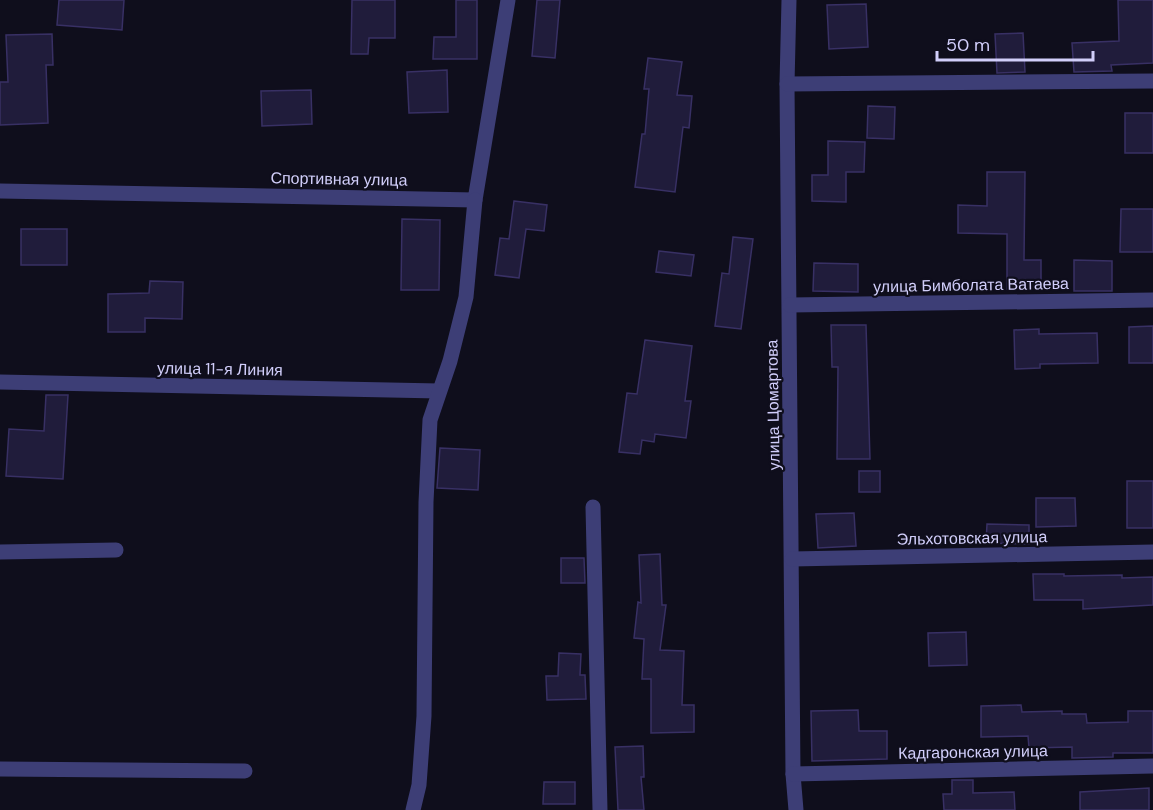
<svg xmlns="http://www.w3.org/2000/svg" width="1153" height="810" font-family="'DM Sans',sans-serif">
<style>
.building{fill:#201c3b;stroke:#383064;stroke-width:1.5}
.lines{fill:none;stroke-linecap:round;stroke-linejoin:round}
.minor{stroke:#3d3e76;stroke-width:15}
.labels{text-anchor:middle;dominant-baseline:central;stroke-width:4.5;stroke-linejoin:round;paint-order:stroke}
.street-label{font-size:16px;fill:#d1cefa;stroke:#0f0e1c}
</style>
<rect width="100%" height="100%" fill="#0f0e1c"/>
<g class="building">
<polygon points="59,0 124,0 122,30 57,25"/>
<polygon points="352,0 395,0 395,38 369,38 368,54 351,54"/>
<polygon points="456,0 477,0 477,59 433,59 434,37 456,37"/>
<polygon points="537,0 560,0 555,58 532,56"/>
<polygon points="1118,0 1153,0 1153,63 1111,65 1112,71 1074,72 1072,43 1119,41"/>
<polygon points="866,4 868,47 829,49 827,5"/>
<polygon points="1023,33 1025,72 997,73 995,34"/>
<polygon points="52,34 53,65 46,65 48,123 0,125 0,82 8,82 6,35"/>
<polygon points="648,58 682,62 677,95 692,96 689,128 683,127 675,192 635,187 642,134 645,134 649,89 644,89"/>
<polygon points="447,70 448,112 409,113 407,72"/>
<polygon points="311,90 312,124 262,126 261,91"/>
<polygon points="868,106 895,107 894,139 867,138"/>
<rect x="1125" y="113" width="28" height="40"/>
<polygon points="828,141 865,142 864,172 846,172 846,202 812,201 812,175 828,175"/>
<polygon points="987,172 1025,172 1024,260 1041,260 1041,289 1007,289 1007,234 958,233 958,205 987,206"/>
<polygon points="514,201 547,205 544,231 526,229 519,278 495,275 500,238 509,239"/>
<polygon points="1121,209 1153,209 1153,252 1120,252"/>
<polygon points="402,219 440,220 439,290 401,290"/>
<rect x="21" y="229" width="46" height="36"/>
<polygon points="733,237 753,239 741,329 715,326 722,273 729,274"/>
<polygon points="659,251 694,255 691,276 656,272"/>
<polygon points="1074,260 1112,261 1112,291 1074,291"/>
<polygon points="814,263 858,264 858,292 813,291"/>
<polygon points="150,281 183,282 182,319 145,318 145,332 108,332 108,294 149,293"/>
<polygon points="831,325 866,325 870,459 837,459 838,367 832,367"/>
<polygon points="1153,326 1153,363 1129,363 1129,327"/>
<polygon points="1039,329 1039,334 1097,333 1098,363 1040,364 1040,368 1015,369 1014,330"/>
<polygon points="645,340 692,346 685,401 691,401 686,438 655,434 654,442 642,440 640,454 619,452 627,393 637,394"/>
<polygon points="46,395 68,395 63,479 6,476 9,429 44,431"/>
<polygon points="440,448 480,450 478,490 437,488"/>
<rect x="859" y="471" width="21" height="21"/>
<rect x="1127" y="481" width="26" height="47"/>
<polygon points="1036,498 1075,498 1076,526 1036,527"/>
<polygon points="854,513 856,546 818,548 816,514"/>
<polygon points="987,524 1029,525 1029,544 986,543"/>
<polygon points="660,554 662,605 666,605 660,650 684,651 682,705 694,705 694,732 651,733 651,679 642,679 644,639 634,638 638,602 641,603 639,555"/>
<polygon points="561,558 584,558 585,583 561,583"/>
<polygon points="1033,574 1064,574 1064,576 1122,575 1122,578 1153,577 1153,605 1083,609 1083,600 1034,600"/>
<polygon points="966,632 967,665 929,666 928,633"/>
<polygon points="559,653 581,654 580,675 585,675 586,699 547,700 546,676 558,676"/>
<polygon points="1021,705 1022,712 1062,711 1062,714 1086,714 1087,723 1128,722 1128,711 1153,711 1153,753 1113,753 1113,757 1072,758 1072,747 1029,748 1028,736 981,737 981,706"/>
<polygon points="858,710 859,731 887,731 887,759 812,761 811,711"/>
<polygon points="643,746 644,777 641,777 644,810 618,810 615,747"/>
<polygon points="952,780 973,780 973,793 1014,792 1015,810 944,810 943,794 952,794"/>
<polygon points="544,782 575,782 575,804 543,804"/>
<polygon points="1149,788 1149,810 1080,810 1080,792"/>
</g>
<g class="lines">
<g class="minor">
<polyline points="789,0 787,84 793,774 796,810"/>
<polyline points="787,84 1153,81"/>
<polyline points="0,191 475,200 508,0"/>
<polyline points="790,305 1153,300"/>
<polyline points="0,382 439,391"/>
<polyline points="593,507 600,810"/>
<polyline points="0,552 116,550"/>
<polyline points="792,559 1153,552"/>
<polyline points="0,769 245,771"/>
<polyline points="793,774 1153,766"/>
<polyline points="413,810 419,785 424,716 426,502 430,420 450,361 466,297 475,200"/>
</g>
</g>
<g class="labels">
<g class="street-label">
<text transform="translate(339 179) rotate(1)">Спортивная улица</text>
<text transform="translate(971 285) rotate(-1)">улица Бимболата Ватаева</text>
<text transform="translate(220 369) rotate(1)">улица 11-я Линия</text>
<text transform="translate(773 405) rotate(-91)">улица Цомартова</text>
<text transform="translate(972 538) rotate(-1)">Эльхотовская улица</text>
<text transform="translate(973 752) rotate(-1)">Кадгаронская улица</text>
</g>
</g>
<path d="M937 51v9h156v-9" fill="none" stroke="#d1cefa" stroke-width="3"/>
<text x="946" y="51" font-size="18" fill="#d1cefa" stroke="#0f0e1c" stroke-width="4.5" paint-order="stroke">50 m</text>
</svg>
